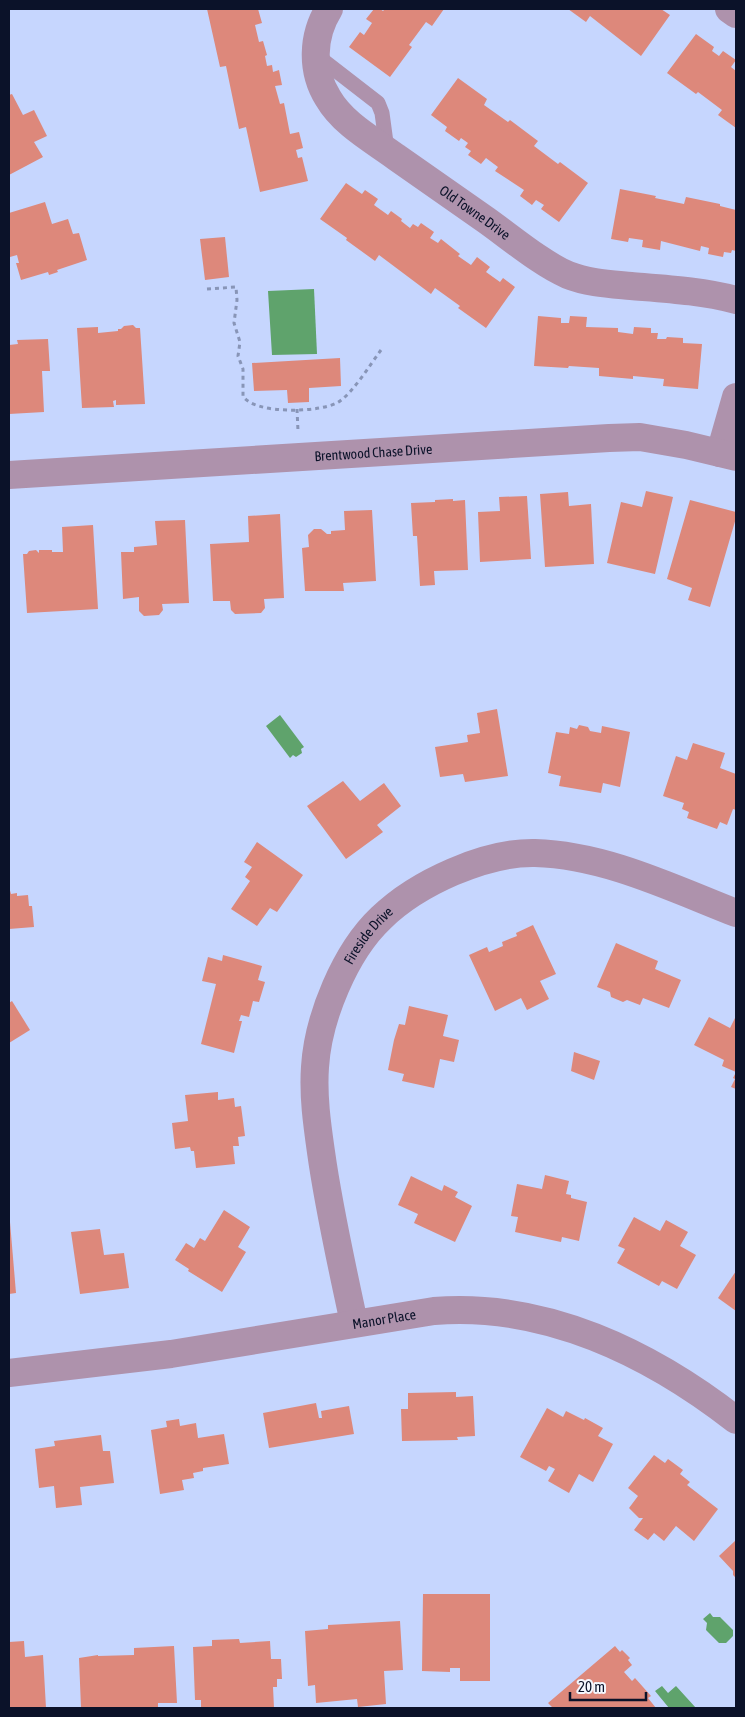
<svg xmlns="http://www.w3.org/2000/svg" width="745" height="1717" font-family="'Asap Condensed',sans-serif">
<style>
.water{fill:#5fa36c}
.building{fill:#dd887b}
.lines{fill:none;stroke-linecap:round;stroke-linejoin:round}
.path{stroke:#8895b7;stroke-width:3;stroke-dasharray:4 4;stroke-linecap:butt}
.lane{stroke:#ae92ac;stroke-width:15}
.street{stroke:#ae92ac;stroke-width:28}
.labels{text-anchor:middle;dominant-baseline:central;stroke-width:4;stroke-linejoin:round;paint-order:stroke}
.street-label{font-size:14px;fill:#0b1229;stroke:#f4f7fe}
</style>
<rect width="100%" height="100%" fill="#c6d6fe"/>
<g class="water">
<polygon points="314,289 317,354 272,355 268,291"/>
<polygon points="280,715 304,747 301,749 302,753 296,757 293,755 290,758 266,726"/>
<polygon points="710,1613 713,1617 720,1617 733,1630 733,1636 726,1643 719,1643 706,1630 707,1623 703,1619"/>
<polygon points="662,1686 668,1693 676,1686 696,1708 669,1708 655,1691"/>
</g>
<g class="building">
<polygon points="207,9 258,9 262,23 255,25 259,42 263,41 267,55 265,56 267,66 272,65 273,72 279,70 282,85 275,86 280,104 284,103 290,134 299,132 303,148 296,150 298,158 302,157 308,181 260,192 246,127 239,129 226,66 220,67"/>
<polygon points="374,9 380,9 383,11 385,9 444,9 432,26 426,22 409,45 412,47 390,77 349,47 360,32 364,35 372,23 366,19"/>
<polygon points="568,9 661,9 670,15 641,56 590,16 586,22"/>
<polygon points="696,34 714,47 712,51 719,56 723,51 736,60 731,67 736,71 736,128 718,115 722,110 698,92 696,94 667,73"/>
<polygon points="458,78 487,99 484,105 508,122 510,120 538,141 534,146 558,164 560,162 588,183 559,222 541,209 544,205 536,200 532,205 520,196 524,190 495,171 498,167 486,158 481,164 468,155 471,151 465,147 468,143 461,138 459,141 445,131 447,127 431,115"/>
<polygon points="12,94 23,115 34,110 47,136 34,142 43,157 9,175 9,95"/>
<polygon points="346,183 362,194 365,190 378,199 374,205 388,215 391,211 402,219 401,221 410,228 413,224 418,227 421,223 434,232 430,238 438,243 441,239 460,254 458,256 471,265 477,257 490,267 486,272 500,282 503,278 515,287 486,328 458,308 460,306 435,288 431,294 379,255 375,261 346,240 347,238 320,219"/>
<polygon points="620,189 656,196 655,198 684,204 686,197 720,204 720,206 736,210 736,251 732,250 731,253 724,252 723,257 708,254 709,248 701,246 700,251 661,241 660,250 642,247 643,240 629,238 628,242 611,239"/>
<polygon points="45,202 52,224 68,219 73,234 79,233 87,260 57,270 58,272 49,275 48,272 21,280 16,263 19,263 17,255 10,257 9,254 9,213"/>
<polygon points="225,237 229,277 205,280 200,239"/>
<polygon points="538,316 561,318 561,323 569,323 570,316 587,317 586,327 618,328 618,332 633,334 634,327 651,328 651,333 658,333 657,339 666,339 667,337 683,338 683,343 702,344 698,389 663,386 664,379 633,376 633,379 599,376 599,368 569,366 568,368 534,366"/>
<polygon points="133,325 136,328 140,328 145,404 116,405 116,400 113,401 114,407 82,408 77,328 98,327 98,333 118,331 118,329 121,329 124,326"/>
<polygon points="48,339 50,371 42,371 44,412 9,414 9,345 18,344 17,340"/>
<polygon points="340,358 341,386 309,388 309,402 288,403 287,390 254,391 252,363"/>
<polygon points="646,491 673,497 655,574 607,563 621,502 642,507"/>
<polygon points="568,492 569,506 591,504 594,564 545,567 540,494"/>
<polygon points="527,496 531,559 480,562 478,512 500,511 499,497"/>
<polygon points="453,499 453,501 465,500 468,570 434,571 435,585 420,586 417,536 413,536 411,503 435,502 435,500"/>
<polygon points="690,500 736,512 736,518 710,607 688,600 692,588 667,579"/>
<polygon points="372,510 376,581 343,583 344,591 305,591 302,548 309,547 308,535 314,529 321,529 327,534 331,534 331,531 345,530 344,511"/>
<polygon points="280,514 284,598 264,599 265,608 261,613 235,614 231,610 230,601 213,601 210,544 249,542 248,516"/>
<polygon points="185,520 189,603 162,604 163,610 159,615 144,616 139,611 139,597 123,599 121,552 134,552 134,547 157,545 155,521"/>
<polygon points="93,525 98,609 27,613 23,554 27,554 29,551 36,550 39,553 39,550 52,550 52,552 63,552 62,527"/>
<polygon points="497,709 508,776 465,782 463,774 440,777 435,747 468,742 467,735 480,733 477,713"/>
<polygon points="579,725 588,727 590,731 601,733 602,726 630,732 620,787 603,783 601,793 559,786 561,776 548,773 556,732 569,734 570,727 577,729"/>
<polygon points="693,743 725,753 720,768 736,774 736,810 733,809 727,825 720,822 717,829 687,818 689,812 682,809 684,803 663,796 676,756 687,760"/>
<polygon points="343,781 360,801 384,783 401,806 377,825 383,832 346,859 307,806"/>
<polygon points="257,842 303,875 277,912 270,908 257,926 231,909 250,881 245,877 252,867 244,862"/>
<polygon points="9,887 11,894 17,893 17,896 28,895 29,906 32,906 34,927 9,929"/>
<polygon points="533,925 556,974 540,981 549,999 527,1010 521,998 495,1011 469,955 487,947 489,952 503,946 502,942 517,936 516,933"/>
<polygon points="616,943 658,961 655,969 681,980 669,1008 643,998 640,1005 627,1000 623,1002 611,997 610,992 597,987"/>
<polygon points="223,955 262,966 258,980 265,982 259,1002 253,1001 249,1017 241,1015 239,1021 242,1021 234,1053 201,1044 216,984 202,981 208,957 222,961"/>
<polygon points="12,1001 30,1030 9,1043 9,1003"/>
<polygon points="409,1006 448,1015 443,1036 459,1040 454,1062 440,1059 434,1088 402,1081 404,1074 388,1070 394,1040 399,1024 405,1025"/>
<polygon points="709,1017 730,1028 735,1018 736,1019 736,1089 731,1087 735,1079 733,1078 736,1072 722,1066 724,1060 694,1045"/>
<polygon points="574,1052 600,1061 594,1080 571,1071"/>
<polygon points="218,1092 218,1100 234,1098 235,1107 241,1106 245,1136 238,1137 239,1146 233,1146 235,1164 196,1168 194,1151 191,1151 190,1147 175,1149 172,1123 188,1121 185,1095"/>
<polygon points="545,1175 569,1181 566,1194 571,1195 571,1198 587,1202 579,1241 562,1237 561,1242 515,1232 518,1217 511,1216 517,1184 542,1189"/>
<polygon points="411,1176 442,1191 444,1185 458,1192 455,1197 472,1206 455,1242 414,1223 418,1214 398,1205"/>
<polygon points="224,1210 250,1227 238,1247 246,1252 222,1292 188,1271 189,1269 175,1260 186,1243 194,1248 200,1238 205,1241"/>
<polygon points="634,1217 660,1231 666,1220 688,1232 680,1246 696,1255 677,1289 662,1281 659,1286 617,1263 625,1249 618,1246"/>
<polygon points="9,1222 10,1222 16,1293 9,1294"/>
<polygon points="100,1229 104,1255 124,1253 129,1288 80,1294 71,1232"/>
<polygon points="736,1271 736,1311 718,1298"/>
<polygon points="456,1392 456,1397 473,1396 475,1436 457,1437 458,1440 402,1441 401,1409 408,1409 408,1393"/>
<polygon points="316,1403 319,1418 322,1418 321,1411 349,1406 354,1434 269,1448 263,1413"/>
<polygon points="547,1408 563,1417 566,1411 584,1420 585,1418 603,1428 598,1436 613,1444 593,1482 579,1474 569,1493 548,1481 555,1469 549,1466 546,1471 520,1457"/>
<polygon points="179,1419 180,1426 196,1423 198,1438 224,1434 229,1464 203,1468 203,1471 193,1473 194,1478 182,1480 184,1490 160,1494 151,1430 167,1427 166,1421"/>
<polygon points="101,1435 103,1451 110,1451 114,1483 80,1487 82,1505 56,1508 54,1486 39,1488 35,1449 55,1446 54,1441"/>
<polygon points="654,1455 665,1463 668,1459 683,1470 680,1474 690,1482 687,1485 718,1509 694,1541 676,1526 664,1541 654,1533 648,1540 634,1530 643,1518 639,1518 629,1508 638,1496 628,1488"/>
<polygon points="736,1540 736,1578 733,1575 733,1571 719,1556"/>
<polygon points="423,1594 490,1594 490,1681 460,1681 460,1668 450,1668 450,1672 422,1671"/>
<polygon points="400,1621 403,1670 384,1671 386,1704 358,1707 357,1699 316,1703 315,1685 308,1686 305,1631 328,1629 328,1625"/>
<polygon points="239,1639 240,1643 270,1641 271,1659 281,1659 282,1679 277,1679 277,1687 273,1687 274,1708 201,1708 201,1700 195,1700 193,1647 212,1646 212,1640"/>
<polygon points="24,1641 25,1657 43,1655 46,1708 9,1708 9,1642"/>
<polygon points="174,1646 177,1703 158,1703 158,1708 81,1708 79,1658 98,1655 98,1656 134,1655 134,1648"/>
<polygon points="615,1646 620,1652 622,1650 630,1658 628,1660 632,1665 624,1672 632,1681 635,1678 651,1696 648,1698 656,1708 553,1708 548,1703"/>
</g>
<g class="lines">
<g class="path">
<path d="M207 289 236 287 237 300 234 323 240 342 238 356 243 369V396C254 415 324 413 340 401 355 390 369 366 381 350"/>
<polyline points="297,409 298,431"/>
</g>
<polyline class="lane" points="316,55 378,103 382,113 387,150"/>
<g class="street">
<path id="s1" d="M329 9C312 36 311 71 328 98 343 124 373 140 396 157 426 178 456 199 486 220 510 237 542 264 568 275 588 283 610 284 631 286 667 289 702 291 736 300"/>
<polyline points="729,9 736,14"/>
<polyline points="720,453 736,397"/>
<path id="s2" d="M9 475 609 438 640 437 686 445 736 457"/>
<path id="s3" d="M354 1323C342 1266 329 1210 321 1152 317 1124 313 1096 315 1067 318 1018 345 952 381 918 417 883 485 852 535 853 605 855 672 888 736 913"/>
<path id="s4" d="M9 1373 171 1354 434 1311C545 1302 650 1353 736 1420"/>
</g>
</g>
<g class="labels">
<g class="street-label">
<text stroke="none"><textPath href="#s1" startOffset="281">Old Towne Drive</textPath></text>
<text stroke="none"><textPath href="#s2" startOffset="365">Brentwood Chase Drive</textPath></text>
<text stroke="none"><textPath href="#s3" startOffset="404">Fireside Drive</textPath></text>
<text stroke="none"><textPath href="#s4" startOffset="379">Manor Place</textPath></text>
</g>
</g>
<rect width="745" height="1717" fill="none" stroke="#0b1229" stroke-width="20"/>
<path d="M570 1692v8h76v-8" fill="none" stroke="#0b1229" stroke-width="2.5"/>
<text x="578" y="1692" font-size="15" fill="#0b1229" stroke="#f4f7fe" stroke-width="4" paint-order="stroke">20 m</text>
</svg>
